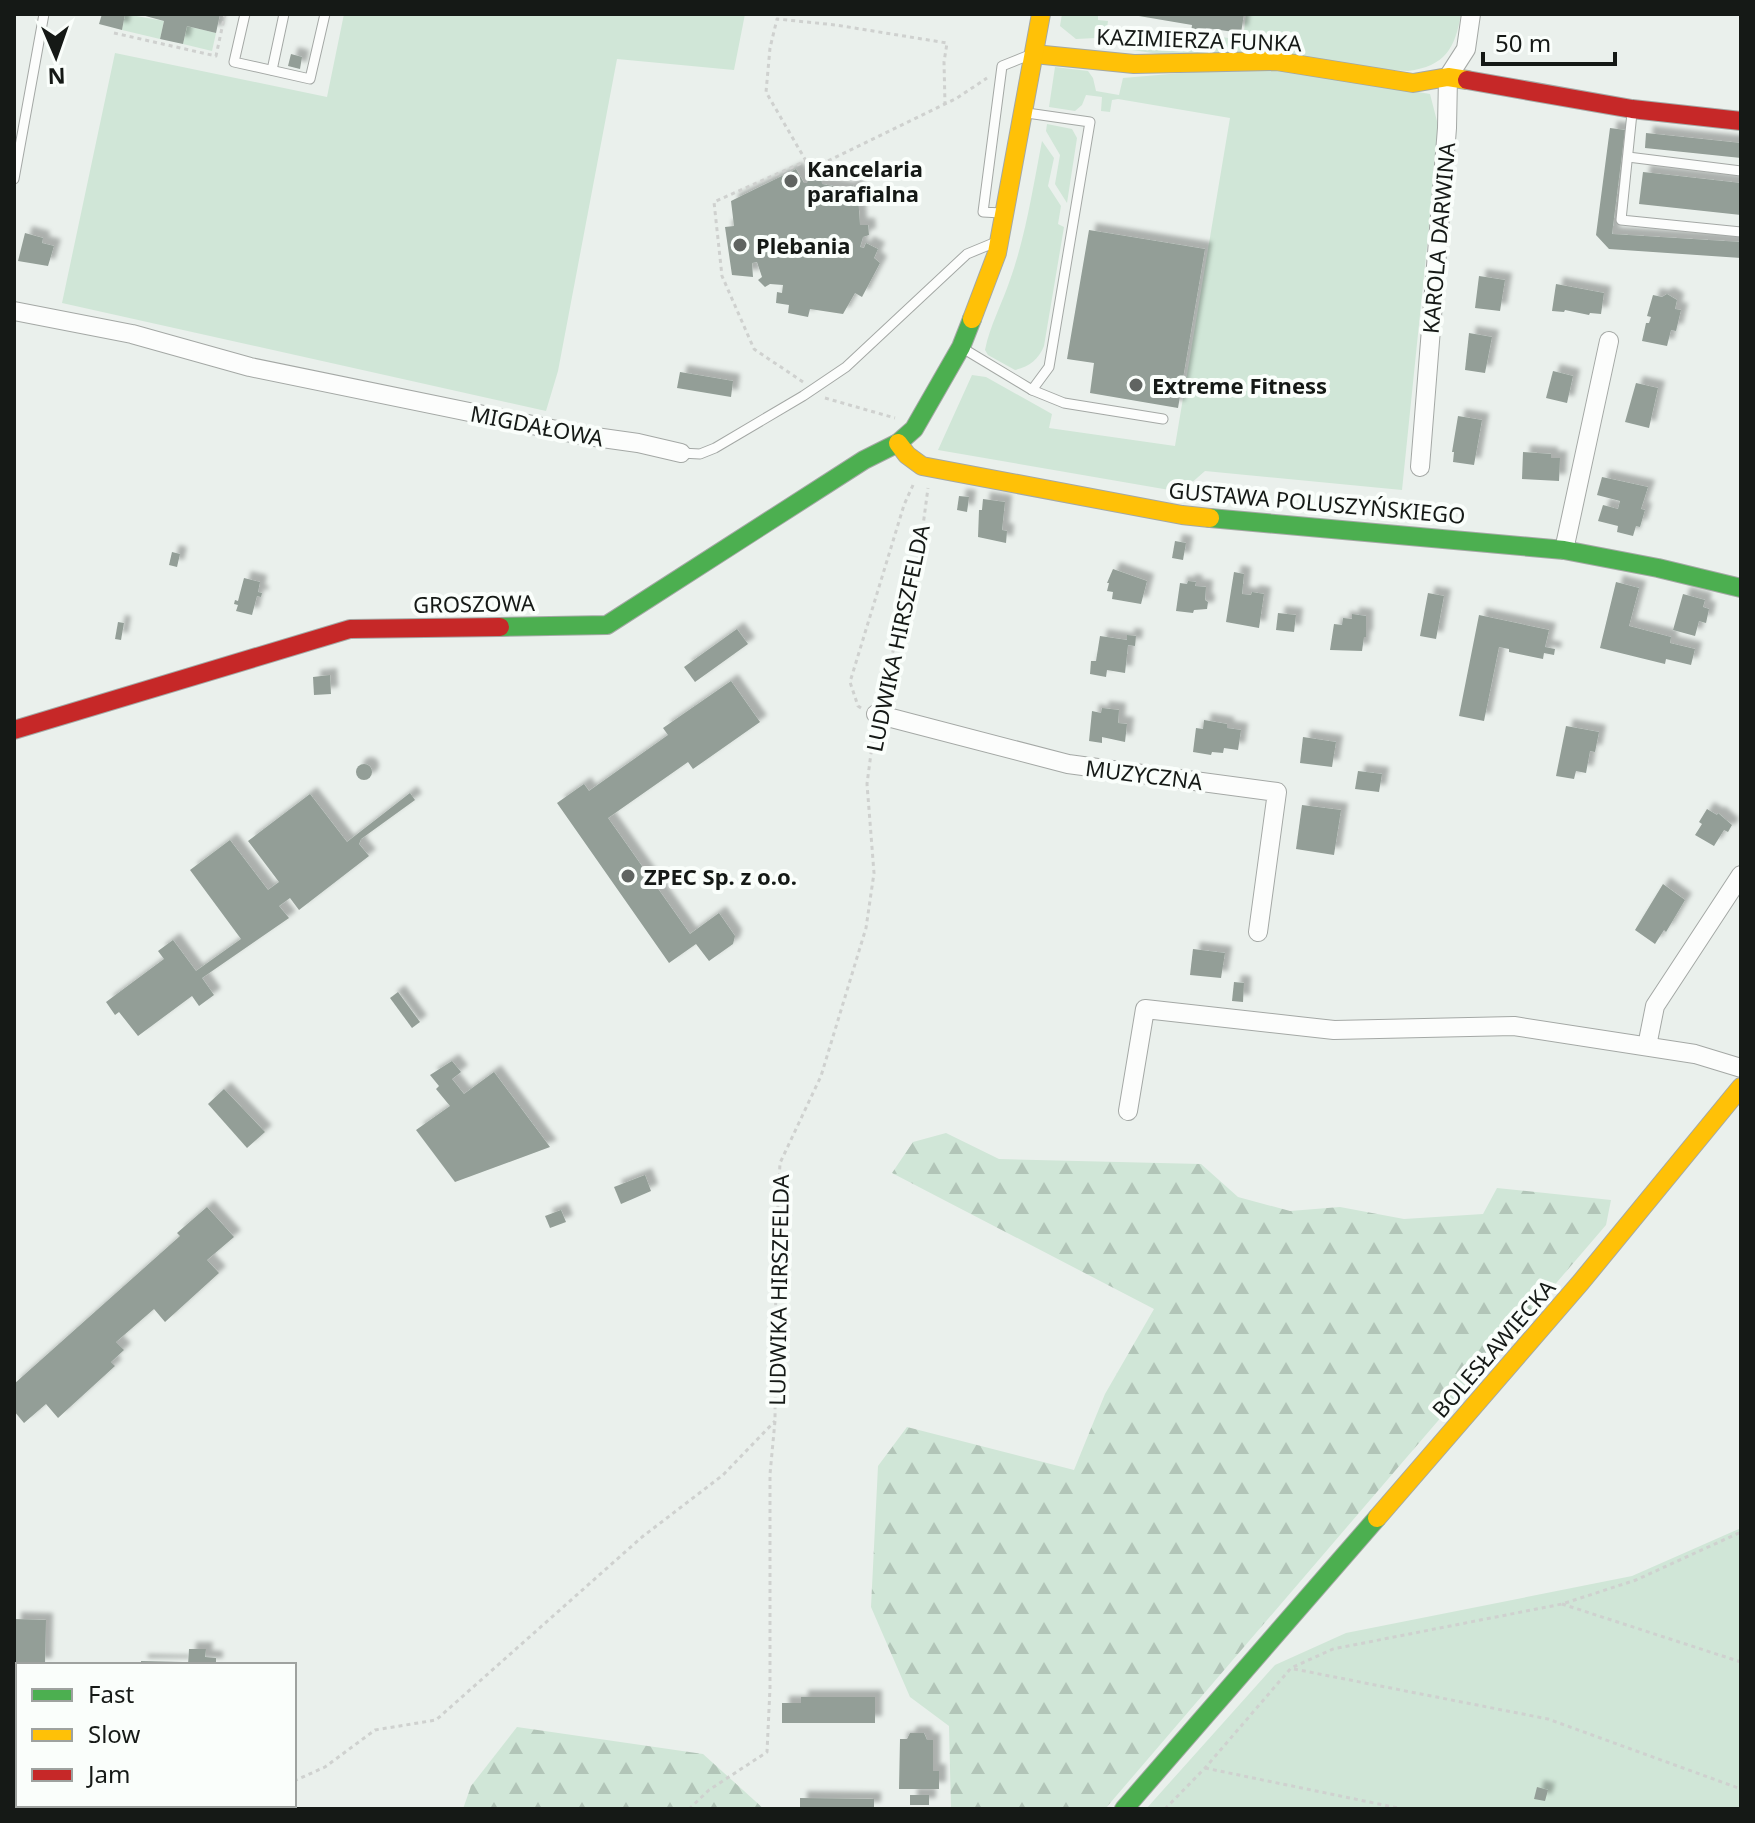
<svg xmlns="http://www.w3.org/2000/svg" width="1755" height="1823" font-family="'Noto Sans',sans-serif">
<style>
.green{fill:#d0e6d7}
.forest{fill:url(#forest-firs)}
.building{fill:#939e97;filter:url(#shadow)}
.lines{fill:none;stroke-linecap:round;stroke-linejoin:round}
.lane-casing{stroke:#a4a8a5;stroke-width:11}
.street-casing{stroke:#a4a8a5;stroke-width:20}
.fast-casing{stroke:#a4a8a5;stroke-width:20}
.slow-casing{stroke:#a4a8a5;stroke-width:20}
.jam-casing{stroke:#a4a8a5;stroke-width:20}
.path{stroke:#cfd1cf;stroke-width:3;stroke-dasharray:4 4;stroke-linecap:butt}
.lane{stroke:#fcfdfc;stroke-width:9}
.street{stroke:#fcfdfc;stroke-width:18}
.fast{stroke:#4caf50;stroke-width:18}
.slow{stroke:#ffc107;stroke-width:18}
.jam{stroke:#c62828;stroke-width:18}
.poi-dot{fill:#606461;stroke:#fafefb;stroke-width:3}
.labels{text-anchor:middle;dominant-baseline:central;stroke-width:8;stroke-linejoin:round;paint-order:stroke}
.street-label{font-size:22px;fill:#151916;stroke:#fafefb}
.poi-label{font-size:22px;font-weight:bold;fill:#151916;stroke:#fafefb;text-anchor:start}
</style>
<defs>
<pattern id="forest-firs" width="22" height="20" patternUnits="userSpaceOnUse" patternTransform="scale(2)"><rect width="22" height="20" fill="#d0e6d7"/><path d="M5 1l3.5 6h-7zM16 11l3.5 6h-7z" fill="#b2c5b8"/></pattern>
<filter id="shadow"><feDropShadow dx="7" dy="-7" stdDeviation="2" flood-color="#0004"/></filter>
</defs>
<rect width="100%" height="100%" fill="#eaf0ec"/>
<g class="green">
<polygon points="125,14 164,21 160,39 122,30"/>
<polygon points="344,14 745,14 734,70 617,59 558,371 546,411 62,303 115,53 327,97"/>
<polygon points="1062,14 1098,14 1098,20 1108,21 1107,28 1096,38 1076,39 1060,26"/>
<path d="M1246 14H1461C1455 49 1445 66 1408 71L1186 58 1132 50 1135 39 1205 49 1207 35 1243 40Z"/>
<polygon points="187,26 216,33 212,51 183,44"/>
<polygon points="1263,66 1430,94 1439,129 1402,490 1205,471 1181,492 938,450 972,375 986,377 1052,414 1049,428 1175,446 1230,118 1118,99 1112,100 1110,112 1101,111 1102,97 1086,95 1082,105 1075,111 1049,107 1055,67 1088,71 1093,78 1096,91 1119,95 1123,78"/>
<polygon points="1047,124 1072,129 1077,138 1067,203 1055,184 1060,155 1046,131"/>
<path d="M1042 141 1054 158 1048 186 1061 206 1058 224 1064 227 1044 346C1039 359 1029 367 1015 370L988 355 985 350C990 325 1002 304 1010 280 1026 235 1033 187 1042 141Z"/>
<polygon points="1741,1528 1741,1809 1146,1809 1275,1665 1346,1633 1632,1576"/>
</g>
<g class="forest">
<polygon points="946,1133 999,1159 1201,1164 1238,1197 1290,1211 1340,1207 1404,1219 1483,1214 1497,1188 1611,1200 1606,1225 1105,1809 951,1809 949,1726 910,1697 871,1607 878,1466 907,1427 1074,1470 1105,1394 1154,1309 892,1173 913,1142"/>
<polygon points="517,1727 703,1754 764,1809 463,1809 471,1786"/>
</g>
<g class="building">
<polygon points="102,14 125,14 122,30 99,24"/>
<polygon points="138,14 220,14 216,33 187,26 183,44 160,39 164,21"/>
<polygon points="1127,14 1244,14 1241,33 1206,28 1204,43 1190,41 1192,25"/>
<polygon points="291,54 302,57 300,69 288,66"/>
<polygon points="1610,128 1625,130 1612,234 1741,242 1741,258 1609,249 1596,235"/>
<polygon points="1646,133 1741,143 1741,158 1645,148"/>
<polygon points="796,169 804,183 807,183 809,176 821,177 822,184 848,189 852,185 861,193 858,196 860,225 868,225 869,235 863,237 860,247 864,248 866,243 878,249 874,258 880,263 862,297 855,293 843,314 810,309 808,317 788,313 789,305 776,303 777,292 782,293 783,285 770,284 765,287 758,280 762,277 757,262 752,263 753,277 732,275 725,227 734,226 731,201"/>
<polygon points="1643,172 1741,183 1741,215 1639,204"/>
<polygon points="1089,230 1205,249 1178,408 1090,393 1094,363 1067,359"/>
<polygon points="25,233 43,238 42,243 54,246 48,266 18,261"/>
<polygon points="1479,276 1505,280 1500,311 1475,308"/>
<polygon points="1556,284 1604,293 1601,314 1590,313 1589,315 1565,310 1564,312 1552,311"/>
<polygon points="1667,294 1677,300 1675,309 1681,310 1676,331 1671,330 1667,346 1642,341 1646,323 1649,323 1651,317 1647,316 1653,295 1662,297"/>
<polygon points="1469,333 1492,337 1485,373 1465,370"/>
<polygon points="1553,371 1573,376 1567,403 1546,398"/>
<polygon points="680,372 733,381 731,397 677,388"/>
<polygon points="1636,383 1658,388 1649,428 1625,422"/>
<polygon points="1458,416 1482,420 1474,465 1453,462 1454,452 1452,452"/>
<polygon points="1523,452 1551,454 1551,458 1560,458 1559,481 1522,479"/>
<polygon points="1602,477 1648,487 1641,509 1645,510 1640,527 1636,526 1633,536 1617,532 1618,526 1598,521 1603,505 1618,509 1620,501 1597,495"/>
<polygon points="959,496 969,497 967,512 957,510"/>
<polygon points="983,499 1005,502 1002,530 1007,531 1006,543 978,537 979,510 982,510"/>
<polygon points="1175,541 1186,543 1183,560 1172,558"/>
<polygon points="172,552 180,554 177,567 169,565"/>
<polygon points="1113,569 1147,581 1141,604 1112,599 1113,592 1107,591 1109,583 1107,583"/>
<polygon points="1234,572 1244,574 1242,594 1251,595 1252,592 1264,594 1259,628 1226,622"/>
<polygon points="244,578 260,582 258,592 262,593 261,597 257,596 252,615 236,611 238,605 234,604 235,600 238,601"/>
<polygon points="1188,581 1196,582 1195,586 1206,587 1205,600 1208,602 1207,609 1194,610 1193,613 1176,611 1180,583 1187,584"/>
<polygon points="1616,582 1639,588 1629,626 1671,637 1670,643 1695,649 1691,665 1666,659 1665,664 1600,648"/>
<polygon points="1428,593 1444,596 1436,639 1420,636"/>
<polygon points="1683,594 1705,600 1703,607 1709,609 1706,623 1699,621 1695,636 1673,630"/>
<polygon points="1278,613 1296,615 1294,632 1276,630"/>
<polygon points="1352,614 1366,616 1366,637 1364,637 1362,651 1330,650 1334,624 1342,625 1343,618 1352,619"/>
<polygon points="1479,615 1549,630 1545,647 1555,649 1554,655 1544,653 1543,659 1509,652 1509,649 1499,647 1484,721 1459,716"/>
<polygon points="118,622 124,623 121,640 115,639"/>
<polygon points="737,629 748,644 695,682 684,667"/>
<polygon points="1127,635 1136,636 1135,646 1128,645 1125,673 1107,670 1106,677 1090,674 1091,661 1096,661 1100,636 1127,640"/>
<polygon points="330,675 331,694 314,695 313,677"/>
<polygon points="731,681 760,722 693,769 688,762 608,818 690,934 719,913 735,936 733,944 709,961 696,944 669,963 557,803 584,784 589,791 668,735 663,728"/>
<polygon points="1102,708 1119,710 1118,723 1127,724 1125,742 1102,737 1102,743 1089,741 1092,711 1101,713"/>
<polygon points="1204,720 1227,724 1227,728 1241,730 1238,750 1224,748 1223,753 1212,752 1211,755 1193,752 1196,728 1203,729"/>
<polygon points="1566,726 1599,732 1595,752 1590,751 1586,773 1576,771 1574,779 1556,776"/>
<polygon points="1303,737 1336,742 1332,767 1300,763"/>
<circle cx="364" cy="772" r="8"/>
<polygon points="1358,771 1382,774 1379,792 1355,789"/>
<polygon points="410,793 415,800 361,839 359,844 369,856 299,910 290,898 279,906 289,918 202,978 214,995 199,1006 192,996 138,1036 119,1012 115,1015 106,1002 164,959 158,951 173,940 196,971 241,939 190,870 230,840 268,890 279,882 248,841 310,794 347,842"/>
<polygon points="1302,805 1341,810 1334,855 1296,849"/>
<polygon points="1707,809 1717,815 1718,813 1732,825 1728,832 1724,830 1714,846 1695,835 1702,824 1699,822"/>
<polygon points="1663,884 1685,900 1666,932 1664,930 1655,944 1635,930"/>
<polygon points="1193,949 1225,953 1221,978 1190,975"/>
<polygon points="1234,982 1244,983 1243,1002 1232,1001"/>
<polygon points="398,992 420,1022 412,1028 390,998"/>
<polygon points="452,1061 461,1072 452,1079 464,1094 494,1072 550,1147 455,1182 416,1130 450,1106 436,1089 439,1086 430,1075"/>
<polygon points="224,1089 265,1132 247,1148 208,1104"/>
<polygon points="645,1175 651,1191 621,1204 614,1187"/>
<polygon points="207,1207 234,1237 207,1260 219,1273 165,1322 154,1309 116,1342 124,1350 111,1362 115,1366 58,1418 46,1404 24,1423 14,1411 14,1384 180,1236 177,1233"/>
<polygon points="561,1210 566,1222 550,1228 545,1216"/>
<polygon points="14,1619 46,1620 45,1665 18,1665 18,1722 14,1722"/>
<polygon points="189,1649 206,1649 205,1657 216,1658 216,1665 188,1665"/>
<polygon points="141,1661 183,1662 183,1665 141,1665"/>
<polygon points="801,1697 875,1697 875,1723 782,1723 782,1703 801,1703"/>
<polygon points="910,1733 924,1733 927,1740 933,1740 933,1771 939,1771 939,1789 899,1789 900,1739 907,1739"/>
<polygon points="1537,1787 1548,1790 1545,1801 1534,1799"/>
<rect x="910" y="1795" width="19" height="10"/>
<polygon points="800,1798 874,1799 874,1809 800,1809"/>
</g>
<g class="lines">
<g class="lane-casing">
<g id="lane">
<polyline points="245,14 234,62 310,79 325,14"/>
<polyline points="272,70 284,14"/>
<polyline points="1027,113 1090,122 1049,367 1032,390"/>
<polyline points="1632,113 1621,220 1741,232"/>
<polyline points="1628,157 1741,171"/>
<polyline points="14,179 44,14"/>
<polyline points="1001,213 983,212 1002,66 1027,56"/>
<polyline points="964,349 1032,390 1064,403 1163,419"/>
<polyline points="681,453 700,454 715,448 803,396 846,367 967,254 996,242"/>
</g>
</g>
<g class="street-casing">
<g id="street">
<polyline points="14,311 132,334 250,367 581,435 638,443 681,453"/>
<polyline points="1420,467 1447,128 1448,77 1466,49 1471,14"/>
<polyline points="1564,550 1609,341"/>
<polyline points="876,714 1068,764 1277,792 1258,932"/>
<polyline points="1647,1046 1655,1006 1741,875"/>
<polyline points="1128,1111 1145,1009 1334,1030 1514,1026 1695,1054 1741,1068"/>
</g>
</g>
<g class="fast-casing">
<g id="fast">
<polyline points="1210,518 1564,550 1658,568 1741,588"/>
<polyline points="500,627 607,625 864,460 898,443 914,429 961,347 972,319"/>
<polyline points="1124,1809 1377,1518"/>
</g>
</g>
<g class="slow-casing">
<g id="slow">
<polyline points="1034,54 1134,64 1276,61 1413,83 1448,77 1467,80"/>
<polyline points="972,319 997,253 1041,14"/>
<polyline points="898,443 907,455 922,466 1182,515 1210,518"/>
<polyline points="1377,1518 1581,1282 1741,1087"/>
</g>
</g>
<g class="jam-casing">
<g id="jam">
<polyline points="1467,80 1632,109 1741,121"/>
<polyline points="14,730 350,629 500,627"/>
</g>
</g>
<g class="path">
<polyline points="114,33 216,56 225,14"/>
<polyline points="806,161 766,92 770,48 777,19 836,25 947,43 944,62 945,104"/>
<polyline points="803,382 754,349 722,276 714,202 806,161 828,161 957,98 987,78"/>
<polyline points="825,398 895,418"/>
<polyline points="880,699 919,556 928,488"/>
<polyline points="861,708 858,706 850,682 904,505 913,485"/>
<polyline points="1562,1604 1741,1662"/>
<polyline points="1294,1669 1548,1719 1741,1789"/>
<polyline points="1205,1768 1403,1809"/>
<polyline points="294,1781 325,1767 375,1730 436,1720 642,1537 723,1475 775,1421"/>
<polyline points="39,1809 40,1805"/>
<polyline points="689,1809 709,1790 767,1752 770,1688 770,1474 775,1421 776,1246 780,1163 821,1076 866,928 874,873 867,784 874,730"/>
<polyline points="1165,1809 1205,1768 1291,1668 1333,1649 1562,1604 1636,1580 1741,1532"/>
</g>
<use href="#lane" class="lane"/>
<use href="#street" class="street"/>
<use href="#fast" class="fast"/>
<use href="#slow" class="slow"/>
<use href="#jam" class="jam"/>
</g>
<g class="poi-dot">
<circle cx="791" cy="181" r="8"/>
<circle cx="740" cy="245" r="8"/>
<circle cx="1136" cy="385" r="8"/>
<circle cx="628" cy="876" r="8"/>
</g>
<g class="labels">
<g class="street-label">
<text transform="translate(1199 39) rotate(2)">KAZIMIERZA FUNKA</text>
<text transform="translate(1438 238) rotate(-85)">KAROLA DARWINA</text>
<text transform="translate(537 425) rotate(11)">MIGDAŁOWA</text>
<text transform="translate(1317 502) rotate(5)">GUSTAWA POLUSZYŃSKIEGO</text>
<text transform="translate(474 603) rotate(-1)">GROSZOWA</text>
<text transform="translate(897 638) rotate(-78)">LUDWIKA HIRSZFELDA</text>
<text transform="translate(1144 774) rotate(7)">MUZYCZNA</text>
<text transform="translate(778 1290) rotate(-89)">LUDWIKA HIRSZFELDA</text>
<text transform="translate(1493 1348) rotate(-49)">BOLESŁAWIECKA</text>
</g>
<g class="poi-label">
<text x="807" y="168">Kancelaria<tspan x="807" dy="25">parafialna</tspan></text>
<text x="756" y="245">Plebania</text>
<text x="1152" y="385">Extreme Fitness</text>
<text x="644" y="876">ZPEC Sp. z o.o.</text>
</g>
</g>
<rect width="1755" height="1823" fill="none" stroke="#151916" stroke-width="32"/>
<rect x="16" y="1663" width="280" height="144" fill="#fafefb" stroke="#9ea29f" stroke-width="2"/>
<rect x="32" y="1689" width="40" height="12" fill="#4caf50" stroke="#9ea29f" stroke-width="2"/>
<text x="88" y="1703" font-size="24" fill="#151916">Fast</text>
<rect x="32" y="1729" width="40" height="12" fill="#ffc107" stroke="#9ea29f" stroke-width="2"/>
<text x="88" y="1743" font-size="24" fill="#151916">Slow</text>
<rect x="32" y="1769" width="40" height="12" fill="#c62828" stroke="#9ea29f" stroke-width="2"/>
<text x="88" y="1783" font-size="24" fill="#151916">Jam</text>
<g transform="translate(56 56) rotate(178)" stroke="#fafefb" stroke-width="6" paint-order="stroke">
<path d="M0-6L14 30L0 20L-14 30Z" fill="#151916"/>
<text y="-12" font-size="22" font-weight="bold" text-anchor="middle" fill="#151916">N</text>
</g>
<path d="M1483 52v12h132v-12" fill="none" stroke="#151916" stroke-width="4"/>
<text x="1495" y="52" font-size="24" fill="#151916" stroke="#fafefb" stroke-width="6" paint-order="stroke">50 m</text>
</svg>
